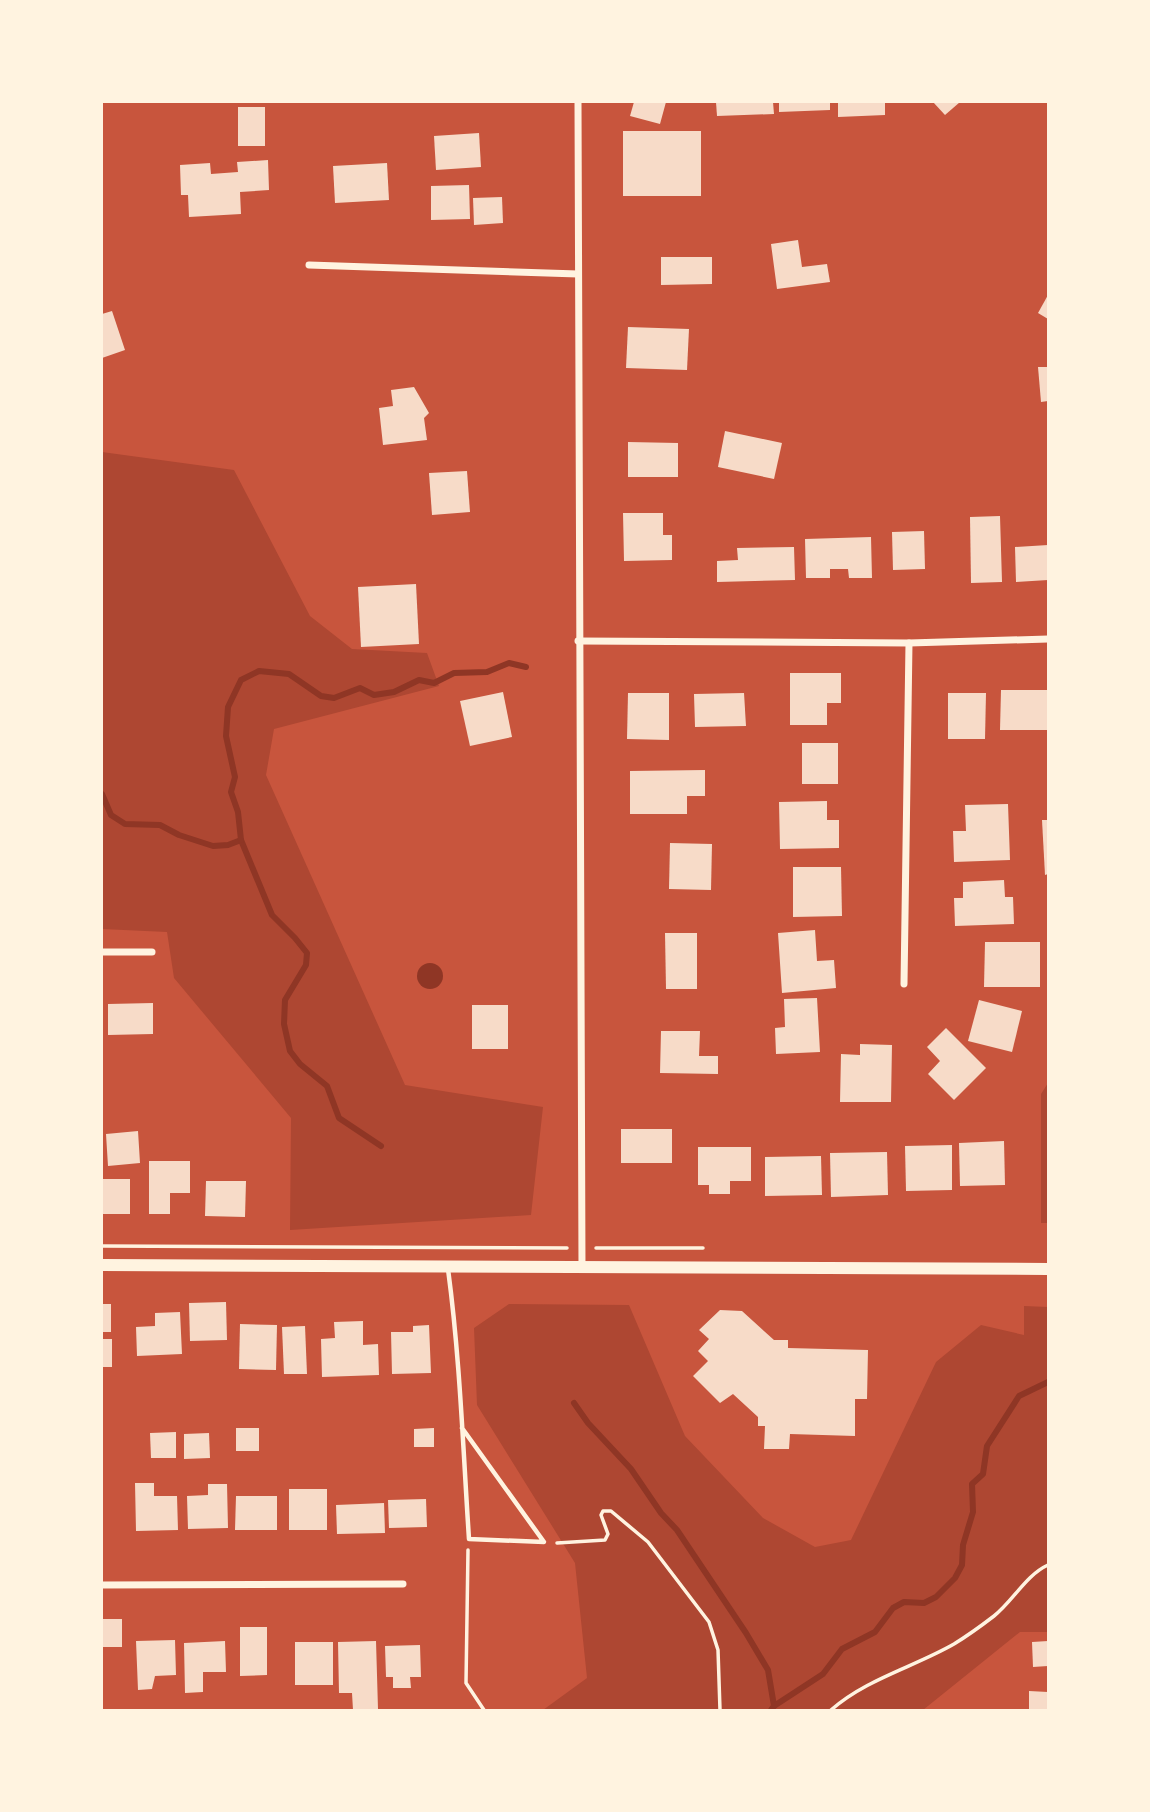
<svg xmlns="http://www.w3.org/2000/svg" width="1150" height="1812" font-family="'PT Sans',sans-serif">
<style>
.green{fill:#ae4732}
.water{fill:#8f3625}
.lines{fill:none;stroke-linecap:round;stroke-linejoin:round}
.stream{stroke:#8f3625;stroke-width:6}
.building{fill:#f7dbc8}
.path{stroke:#fff3e0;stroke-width:3.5}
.service{stroke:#fff3e0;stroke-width:4.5}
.minor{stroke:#fff3e0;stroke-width:7}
.tertiary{stroke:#fff3e0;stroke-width:12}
</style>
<rect width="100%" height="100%" fill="#c8553d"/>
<g class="green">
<polygon points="102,452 234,470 310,616 352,649 427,653 439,686 274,729 266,775 405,1085 543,1107 531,1215 290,1230 291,1118 174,978 167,932 102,929"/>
<polygon points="1048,1083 1048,1223 1041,1223 1041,1094"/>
<polygon points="509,1304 629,1305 685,1436 763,1518 815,1547 851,1540 936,1362 981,1325 1024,1335 1024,1306 1048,1307 1048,1632 1020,1632 923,1710 543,1710 587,1678 575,1563 477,1405 474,1328"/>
</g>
<circle class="water" cx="430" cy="976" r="13"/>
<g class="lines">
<g class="stream">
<polyline points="102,794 111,815 125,824 160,825 179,835 213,846 228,845 241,840 272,915 295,938 307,953 306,965 285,1000 284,1024 290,1051 300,1064 327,1086 339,1118 381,1146"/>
<polyline points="241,840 238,812 231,792 235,777 226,736 228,707 241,680 259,671 289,674 321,696 334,698 360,688 374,695 394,692 419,680 434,683 454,673 487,672 509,663 526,667"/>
<polyline points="574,1403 588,1423 631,1469 661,1513 677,1530 746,1633 768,1670 774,1706"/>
<polyline points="771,1710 774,1706 823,1674 842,1649 875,1632 893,1608 904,1602 924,1603 936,1597 955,1578 962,1565 963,1545 973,1512 972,1484 983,1474 987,1446 1019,1396 1048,1382"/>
</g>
</g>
<g class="building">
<polygon points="634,102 666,102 660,124 630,116"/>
<polygon points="716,102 773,102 774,114 717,116"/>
<polygon points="779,102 830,102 830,110 779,112"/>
<polygon points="838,102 885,102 885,115 838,117"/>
<polygon points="933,102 960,102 945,115"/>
<rect x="238" y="107" width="27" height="39"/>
<rect x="623" y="131" width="78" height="65"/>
<polygon points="479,133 481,167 436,170 434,136"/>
<polygon points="268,160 269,190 240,192 241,214 189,217 188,195 181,195 180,165 210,163 211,174 238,172 237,162"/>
<polygon points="387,163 389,200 335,203 333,166"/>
<polygon points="469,185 470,219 431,220 431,186"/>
<polygon points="502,197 503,223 474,225 473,198"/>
<polygon points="798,240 802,267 827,264 830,282 777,289 771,244"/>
<polygon points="661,257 712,257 712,284 661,285"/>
<polygon points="1048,295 1048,319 1038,313"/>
<polygon points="112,311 125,350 102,358 102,314"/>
<polygon points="628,327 689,329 687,370 626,368"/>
<polygon points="1038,367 1048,367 1048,401 1041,402"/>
<polygon points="414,387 429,413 424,418 427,440 383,445 379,408 393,406 391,390"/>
<polygon points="725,431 782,443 774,479 718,467"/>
<polygon points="628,442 678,443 678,477 628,477"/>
<polygon points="467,471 470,512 432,515 429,473"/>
<polygon points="623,513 663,513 663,535 672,535 672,560 624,561"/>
<polygon points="1000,516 1002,582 971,583 970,517"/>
<polygon points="924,531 925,569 893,570 892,532"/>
<polygon points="871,537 872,578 849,578 848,569 830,569 830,578 806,578 805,539"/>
<polygon points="1048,545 1048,580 1016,582 1015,547"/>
<polygon points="794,547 795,580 717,582 717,561 738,560 737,548"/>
<polygon points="416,584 419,644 361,647 358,587"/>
<polygon points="790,673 841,673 841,703 827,703 827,725 790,725"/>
<polygon points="1001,690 1048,690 1048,730 1000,730"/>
<polygon points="503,692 512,737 470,746 460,701"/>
<polygon points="628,693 669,693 669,740 627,739"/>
<polygon points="744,693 746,726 695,727 694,694"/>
<polygon points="948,693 986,693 985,739 948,739"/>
<rect x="802" y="743" width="36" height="41"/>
<polygon points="705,770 705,796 687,796 687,814 630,814 630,771"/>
<polygon points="827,801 827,820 839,820 839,848 780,849 779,802"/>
<polygon points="1008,804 1010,860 954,862 953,831 966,831 965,805"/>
<polygon points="1042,820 1048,820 1048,874 1045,875"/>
<polygon points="670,843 712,844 711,890 669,889"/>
<polygon points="793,867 841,867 842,916 793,917"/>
<polygon points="1004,880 1005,897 1013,897 1014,924 955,926 954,898 963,898 963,882"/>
<polygon points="815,930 817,961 834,960 836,988 782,993 778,933"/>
<polygon points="665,933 697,933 697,989 666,989"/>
<polygon points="985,942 1040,942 1040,987 984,987"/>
<polygon points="817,998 820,1052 776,1054 775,1028 785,1027 784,999"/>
<polygon points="979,1000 1022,1011 1012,1052 968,1041"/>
<polygon points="153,1003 153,1034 108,1035 108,1004"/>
<rect x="472" y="1005" width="36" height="44"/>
<polygon points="946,1028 986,1068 954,1100 928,1074 940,1061 927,1047"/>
<polygon points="661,1031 700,1031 699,1056 718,1056 718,1074 660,1073"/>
<polygon points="860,1044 892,1045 891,1102 840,1102 841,1054 860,1055"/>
<rect x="621" y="1129" width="51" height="34"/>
<polygon points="138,1131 140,1163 108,1166 106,1134"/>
<polygon points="1004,1141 1005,1185 960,1186 959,1143"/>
<polygon points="952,1145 952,1190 906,1191 905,1146"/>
<polygon points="698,1147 751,1147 751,1181 730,1181 730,1194 709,1194 709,1185 698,1185"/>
<polygon points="887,1152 888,1195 831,1197 830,1153"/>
<polygon points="821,1156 822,1195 765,1196 765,1157"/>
<polygon points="149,1161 190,1161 190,1193 170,1193 170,1214 149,1214"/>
<rect x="102" y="1179" width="28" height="35"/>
<polygon points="206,1181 246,1181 245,1217 205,1216"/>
<polygon points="226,1302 227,1340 190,1341 189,1303"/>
<rect x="102" y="1304" width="9" height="28"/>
<polygon points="720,1310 742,1311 774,1340 788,1340 788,1348 868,1350 867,1399 855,1399 855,1436 790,1434 789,1449 764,1449 765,1426 758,1426 758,1417 733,1394 720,1403 693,1376 708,1361 698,1351 709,1339 699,1330"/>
<polygon points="180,1312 182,1354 137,1356 136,1327 155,1326 155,1313"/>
<polygon points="363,1321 363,1345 378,1344 379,1375 322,1377 321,1339 335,1338 334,1322"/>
<polygon points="240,1324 277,1325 276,1370 239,1369"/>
<polygon points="429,1325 431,1373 392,1374 391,1332 413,1332 413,1326"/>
<polygon points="305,1326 307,1374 284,1374 282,1327"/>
<rect x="102" y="1339" width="10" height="28"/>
<rect x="236" y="1428" width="23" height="23"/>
<polygon points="434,1428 434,1447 414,1447 414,1429"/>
<polygon points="176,1432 176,1458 151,1458 150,1433"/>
<polygon points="209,1433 210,1458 184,1459 184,1434"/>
<polygon points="135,1483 154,1483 154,1496 177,1496 178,1530 136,1531"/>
<polygon points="208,1484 227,1484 228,1528 188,1529 187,1496 208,1495"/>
<rect x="289" y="1489" width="38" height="41"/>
<polygon points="236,1496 277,1496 277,1530 235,1530"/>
<polygon points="426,1499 427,1527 389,1528 388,1500"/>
<polygon points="384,1503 385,1533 337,1534 336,1505"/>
<rect x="102" y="1619" width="20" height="28"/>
<polygon points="240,1627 267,1627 267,1675 240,1676"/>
<polygon points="175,1640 176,1675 155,1676 152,1689 138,1690 136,1641"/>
<polygon points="225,1641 226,1672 203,1672 203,1692 185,1693 184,1643"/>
<polygon points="376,1641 378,1709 353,1710 352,1693 339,1693 338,1642"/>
<polygon points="1048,1641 1048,1666 1033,1667 1032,1642"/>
<rect x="295" y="1642" width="38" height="43"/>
<polygon points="420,1645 421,1677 410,1677 411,1688 393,1688 393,1677 386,1677 385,1646"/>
<polygon points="1029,1691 1048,1692 1048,1710 1029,1710"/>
</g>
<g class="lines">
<g class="path">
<polyline points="102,1246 567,1248"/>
<polyline points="596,1248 703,1248"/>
<polyline points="557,1543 605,1540 608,1534 601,1515 603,1511 611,1511 648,1542 709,1622 718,1650 720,1710"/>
<polyline points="468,1550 466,1683 484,1710"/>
<path d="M831 1710C866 1679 914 1667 954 1644 967 1636 981 1626 994 1616 1013 1601 1026 1575 1048 1565"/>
</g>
<path class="service" d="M448 1269C460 1358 463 1449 469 1539L544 1542 462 1428"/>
<g class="minor">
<polyline points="578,102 582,1268"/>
<polyline points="309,265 578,274"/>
<polyline points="578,641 909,643 1048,639"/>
<polyline points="102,952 152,952"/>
<polyline points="904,984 909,643"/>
<polyline points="102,1585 403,1584"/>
</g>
<polyline class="tertiary" points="102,1265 1048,1269"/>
</g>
<rect width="1150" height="1812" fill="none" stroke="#fff3e0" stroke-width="206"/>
</svg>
